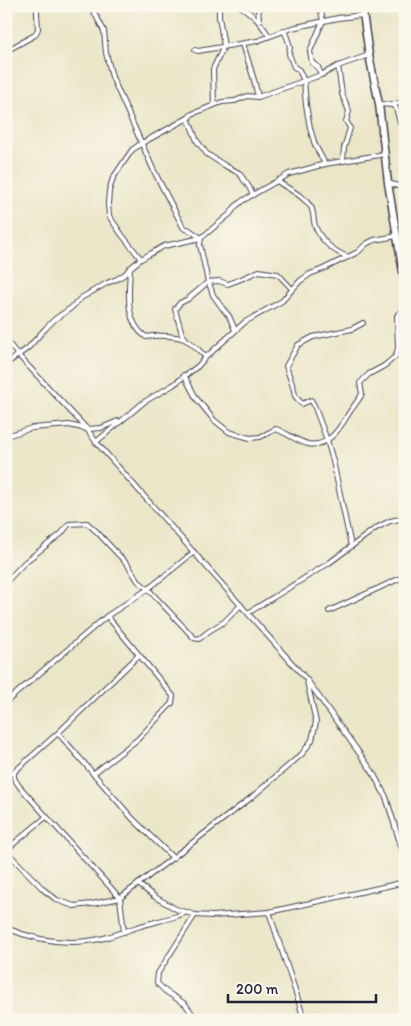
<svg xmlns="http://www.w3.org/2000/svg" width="411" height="1026" font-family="Itim,sans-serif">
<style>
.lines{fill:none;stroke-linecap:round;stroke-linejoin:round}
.street-casing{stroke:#403f50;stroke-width:6}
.primary-casing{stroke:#403f50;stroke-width:9}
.street{stroke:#fff;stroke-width:4}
.primary{stroke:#fff;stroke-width:6}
</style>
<rect width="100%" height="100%" fill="#fbf7ec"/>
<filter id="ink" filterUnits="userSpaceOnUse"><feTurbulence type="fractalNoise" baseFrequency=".02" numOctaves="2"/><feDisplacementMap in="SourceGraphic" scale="10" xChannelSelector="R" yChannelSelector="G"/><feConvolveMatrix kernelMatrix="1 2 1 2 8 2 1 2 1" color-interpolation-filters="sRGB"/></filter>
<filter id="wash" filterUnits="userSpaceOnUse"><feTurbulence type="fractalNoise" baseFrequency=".0096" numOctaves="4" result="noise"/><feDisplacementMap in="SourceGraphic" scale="20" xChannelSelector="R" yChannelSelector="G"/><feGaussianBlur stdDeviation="1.12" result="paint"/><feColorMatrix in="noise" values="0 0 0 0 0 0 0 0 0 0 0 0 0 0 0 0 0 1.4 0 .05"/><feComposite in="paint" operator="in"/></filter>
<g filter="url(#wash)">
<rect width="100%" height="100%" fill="#ebe6c8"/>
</g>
<g filter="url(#ink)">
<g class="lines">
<g class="street-casing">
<g id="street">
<polyline points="91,6 104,31 106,53 112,77 154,171 183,227 185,229 188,229 201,238"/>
<path d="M240 6C254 15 260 22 269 36"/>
<polyline points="258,6 259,21"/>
<polyline points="320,6 323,21 310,51 312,63 318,67 321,75"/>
<polyline points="284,30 288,40 290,47 289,54 294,67 299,70 304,81 306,105 310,128 315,145 325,164"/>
<polyline points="243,44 254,80 258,97"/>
<polyline points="195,50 198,51 257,41 292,28 338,18 363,15"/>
<polyline points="6,51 35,35 38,29 37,13 37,6"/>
<polyline points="338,66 342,94 349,111 346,121 350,128 344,148 343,160"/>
<polyline points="379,104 392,105 405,101"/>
<polyline points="214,105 213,69 224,46 219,17 219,6"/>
<polyline points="392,105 396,108 400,123 405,126"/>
<polyline points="188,118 197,141 207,154 224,165 239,173 249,187 253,195"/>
<path d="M277 181C288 189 303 195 311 207 314 212 313 220 315 226 321 241 333 251 348 257"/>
<polyline points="388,183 405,188"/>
<polyline points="141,259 122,235 109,216 108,204 109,191 113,178 132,150 142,143 188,118 192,114 222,102 235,101 247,96 258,97 321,75 338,66 369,55"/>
<path d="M130 268C129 291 124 322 146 337 156 335 179 335 188 341 195 345 200 352 206 357"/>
<polyline points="208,282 219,281 228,284 241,279 259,271 278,274 292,289"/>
<polyline points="209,283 213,295 223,309 229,316 235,330"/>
<polyline points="186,339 182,334 175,309 180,303 188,299 208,282 200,245 201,238"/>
<polyline points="6,340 18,355 87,429 96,442 307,680 372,771 386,797 405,859"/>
<polyline points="6,364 28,348 45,329 55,319 71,308 81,298 107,283 117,279 125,274 130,268 141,259 164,246 201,238 230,214 235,207 242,201 277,181 289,174 325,164 385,154"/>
<path d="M184 375 196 398 214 420 229 432 250 438 260 437 276 429C287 433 296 441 308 444 328 448 340 428 349 413 353 407 358 401 362 394L360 383 369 374 384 366 396 356 398 348 397 316 399 313 405 311"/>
<polyline points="6,436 32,428 69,425 87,429 101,428 118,421"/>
<polyline points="96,442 144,402 173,385 198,366 206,357 245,322 282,301 300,281 310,274 323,269 358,252 366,244 374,240 397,236"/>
<polyline points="351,546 333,461 327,440 314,405 311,400 302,404 295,396 294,390 286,366 298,345 313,337 352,329 363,323"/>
<polyline points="6,582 25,562 61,534 69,524 87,523 96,531 128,565 138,581 148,589 194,638 199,639 209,631 224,622 241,605"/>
<polyline points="329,611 405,576"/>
<polyline points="248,613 329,563 376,528 390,521 405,518"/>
<polyline points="6,702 107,616 148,589 194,552"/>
<polyline points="58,733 132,818 173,858"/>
<polyline points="93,774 138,739 172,703 173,696 107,616"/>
<polyline points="6,850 46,817"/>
<polyline points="6,851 44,890 57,900 74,906 92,904 120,898 252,797 302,754 312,740 316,722 307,681"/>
<polyline points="138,884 155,897 176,909 195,915 213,916 269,912 347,895 405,882"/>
<polyline points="269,912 297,996 304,1020"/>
<polyline points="195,915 158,973 157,983 165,991 185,1004 197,1020"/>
<path d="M6 928C37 941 71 946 104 938 115 935 126 931 137 927 150 923 164 920 177 916L187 912"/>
<polyline points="124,932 120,898 19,786 14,778 14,772 58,733 139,655"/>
</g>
</g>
<g class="primary-casing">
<polyline id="primary" points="362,6 369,55 379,104 388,183 405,284"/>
</g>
<use href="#street" class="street"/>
<use href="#primary" class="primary"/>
</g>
</g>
<rect width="411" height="1026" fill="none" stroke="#fbf7ec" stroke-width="25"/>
<path d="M228 994v8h148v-8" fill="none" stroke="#22223b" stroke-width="2.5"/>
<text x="236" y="994" font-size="15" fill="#22223b" stroke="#fbf7ec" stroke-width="4" paint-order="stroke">200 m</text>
</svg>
